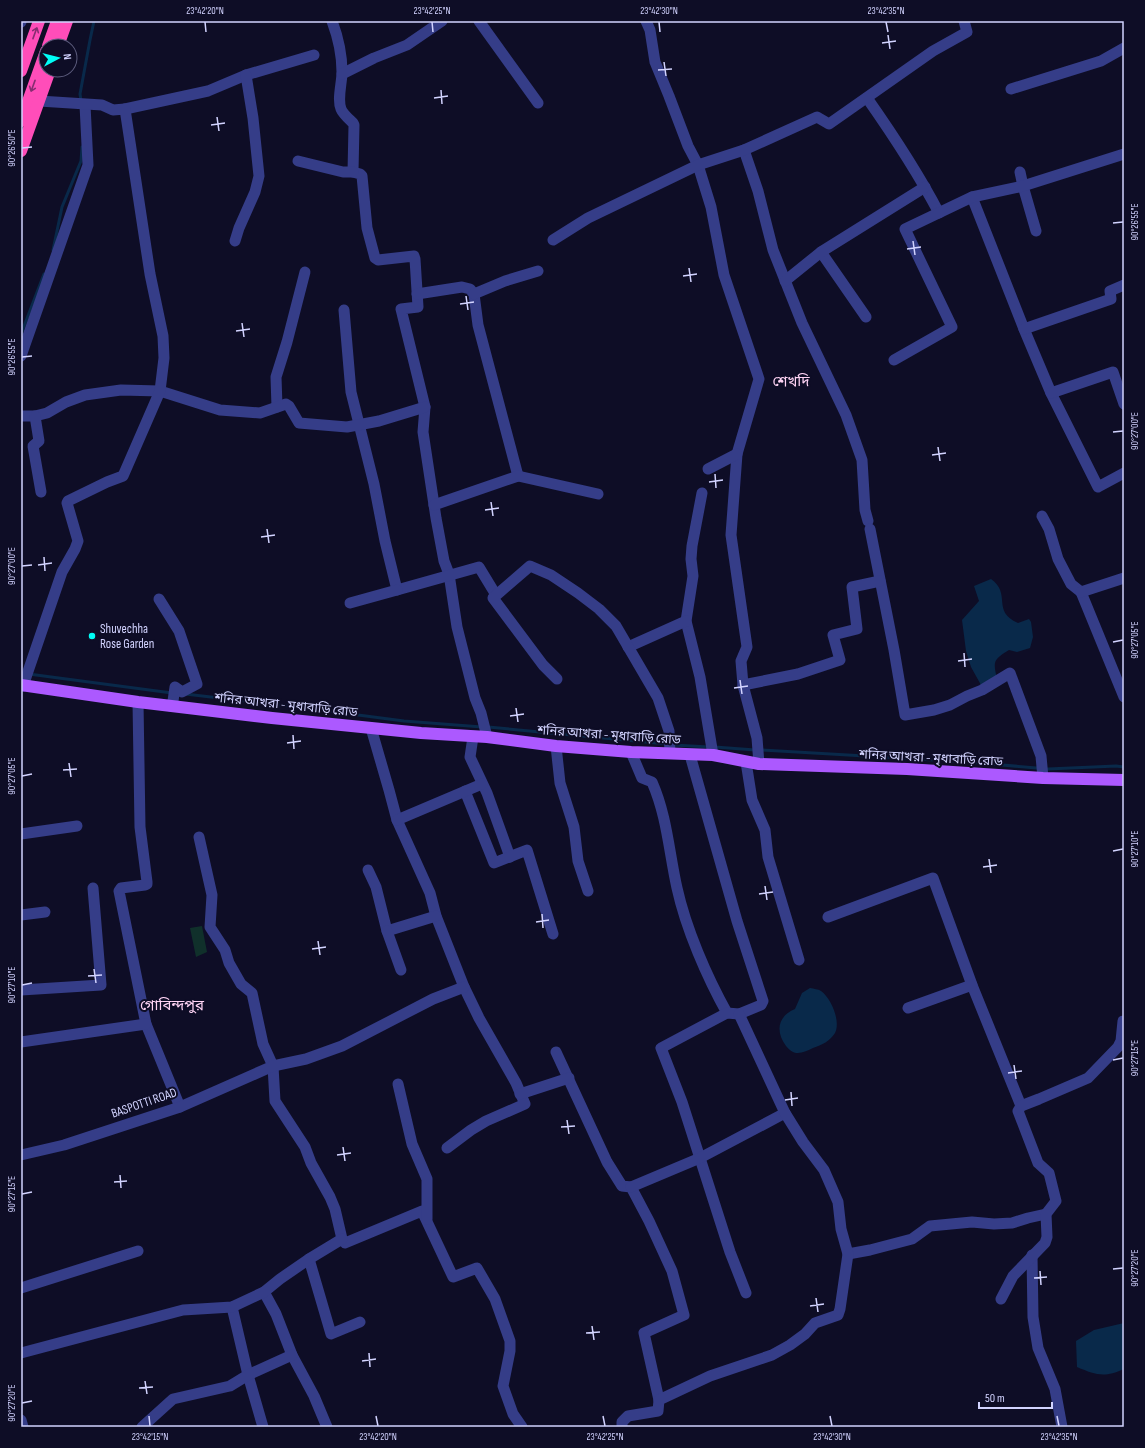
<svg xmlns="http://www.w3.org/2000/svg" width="1145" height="1448" font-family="'Sofia Sans Condensed','Noto Sans Bengali',sans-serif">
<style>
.green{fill:#10302b}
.water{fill:#09294a}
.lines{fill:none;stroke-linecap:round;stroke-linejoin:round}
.stream{stroke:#09294a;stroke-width:3}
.minor{stroke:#353d88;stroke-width:11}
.major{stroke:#ac59ff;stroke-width:12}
.highway{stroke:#ff4db9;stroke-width:12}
.oneway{stroke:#862d70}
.ticks{fill:none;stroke:#d2d3ff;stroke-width:1.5}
.poi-dot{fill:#00fdf6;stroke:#0e0d26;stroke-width:1.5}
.labels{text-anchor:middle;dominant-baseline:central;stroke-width:4;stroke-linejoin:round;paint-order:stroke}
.poi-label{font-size:13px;fill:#d2d3ff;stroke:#0e0d26;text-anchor:start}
.street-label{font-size:13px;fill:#d2d3ff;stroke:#0e0d26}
.quarter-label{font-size:15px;fill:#ffd4f5;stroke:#0e0d26}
.neatline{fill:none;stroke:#d2d3ff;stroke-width:1.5}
.ticks-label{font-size:10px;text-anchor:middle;fill:#d2d3ff}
</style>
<rect width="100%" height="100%" fill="#0e0d26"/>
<polygon class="green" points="202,926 207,952 196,957 190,928"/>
<g class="water">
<path d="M991 579C1012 594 991 611 1018 623L1029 619 1031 622 1033 637 1030 648 1017 652 1009 650C993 660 993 661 997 679L981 685 971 667 966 651 962 620 979 601 974 586Z"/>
<path d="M810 988C814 989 818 989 821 991 831 998 841 1021 835 1033 830 1041 822 1045 813 1048 802 1053 795 1057 786 1046 775 1031 778 1016 795 1009L802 993Z"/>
<path d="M1124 1323V1369C1104 1378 1096 1375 1077 1367L1076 1341 1094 1330Z"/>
</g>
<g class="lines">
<g class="stream">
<polyline points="81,101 80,94 90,40 94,21"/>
<polyline points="53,250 62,207 81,161 82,147"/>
<polyline points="21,334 44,274"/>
<polyline points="21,673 172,693"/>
<polyline points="185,694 297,707 404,721 482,727"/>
<polyline points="488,727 667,744"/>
<polyline points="673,745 709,747"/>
<polyline points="715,747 755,750"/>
<polyline points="761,750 968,762 1048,769 1116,766 1124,767"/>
</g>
<g class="minor">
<path d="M332 21C338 37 342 55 342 72 342 83 337 99 341 109 343 114 349 119 353 123L354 125 353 172 360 174 362 176 367 228 375 258 378 260 414 256 415 259 418 307 401 309 425 407 423 432 436 518 444 561 449 574 457 627 475 698 481 713 487 737"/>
<polyline points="479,21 538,103"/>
<polyline points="646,21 650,30 655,62 669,96 688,146 698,165 711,207 724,275 759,379 737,454 731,535 747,647 741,661 743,685 757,738 759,764"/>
<polyline points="21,22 21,21"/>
<polyline points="342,74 374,58 407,45 442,21"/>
<polyline points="1011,89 1101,61 1124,48"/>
<path d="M867 98C893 135 918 173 939 213"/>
<polyline points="125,109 208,91 246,75 314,55"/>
<polyline points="744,150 758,191 773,250 802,323 846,415 862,460 865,510 868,521"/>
<polyline points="298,161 343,172 353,172"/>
<polyline points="1020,172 1023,186 1036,231"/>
<polyline points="972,197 1024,329 1051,393 1098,487 1124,473"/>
<polyline points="553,240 588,218 698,165 744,150 817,117 829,124 933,51 967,32 964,21"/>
<polyline points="235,241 239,228 255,192 259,176 253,118 246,75"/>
<polyline points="821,252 866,317"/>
<polyline points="785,281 821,252 925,187"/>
<polyline points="417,294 462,287 470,289 474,294 478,325 518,476"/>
<polyline points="474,294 505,281 538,271"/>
<polyline points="344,310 351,392 374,484 385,541 397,590 479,567 496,595"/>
<polyline points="1024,329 1111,299 1110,291 1124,285"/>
<polyline points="21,356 88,165 85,105"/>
<polyline points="894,360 952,327 905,229 972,197 1023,186 1124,154"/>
<polyline points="1051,393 1113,372 1124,404"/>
<polyline points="277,407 276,377 287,342 305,272"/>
<polyline points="21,416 35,416 47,413 66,402 85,395 121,390 160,391 220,410 260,413 286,404 289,406 299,423 347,427 379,421 425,407"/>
<polyline points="35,416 39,441 33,446 41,492"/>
<polyline points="708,469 737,454"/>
<polyline points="702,493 692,546 691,559 693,576 686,621 700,677 713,755"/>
<polyline points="434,505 518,476 598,494"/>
<polyline points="1042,516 1049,529 1058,559 1071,584 1081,592 1124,697"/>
<polyline points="870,529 894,650 905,715 934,710 950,705 967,696 982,690 1010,673 1041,756 1043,778"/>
<polyline points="1081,592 1124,578"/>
<polyline points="159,599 179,631 197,684 182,692 175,687 173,701 170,706"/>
<polyline points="350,603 397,590"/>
<polyline points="628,647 686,621"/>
<polyline points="557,679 543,665 493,598 530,566 551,575 578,593 599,609 616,626 658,698 669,731 670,753"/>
<polyline points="743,685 798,674 840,660 833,635 857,629 852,587 880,581"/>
<polyline points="23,686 62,572 75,549 78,541 67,503 68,501 107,482 123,476 160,391 164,358 163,336 150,274 125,109 113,110 102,105 39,101"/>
<polyline points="138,702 140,827 147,882 147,884 145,885 121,888 119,891 146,1024 180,1107"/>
<polyline points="371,728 389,790 397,820 430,893 436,916 464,987 479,1018 516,1083 525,1104 486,1121 471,1130 447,1148"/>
<polyline points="473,737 470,757 487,793 510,857"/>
<polyline points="556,746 560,783 574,827 578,861 588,891"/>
<path d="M631 752 642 778 652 782C667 816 669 852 677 888 686 929 707 977 727 1013"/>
<polyline points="690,755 737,921 763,1001 761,1005 739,1014 727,1013 661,1048 682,1102 730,1252 746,1293"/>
<polyline points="746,762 752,800 765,830 768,857 799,960"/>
<polyline points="465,791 494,863 527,850 553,934"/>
<polyline points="397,820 482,784"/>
<polyline points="21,834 77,826"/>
<polyline points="199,837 212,895 210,927 225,950 229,963 241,984 252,993 263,1044 273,1066 275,1101 305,1147 311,1163 330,1197 335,1209 342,1239 345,1243 422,1211 453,1277 477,1268 495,1299 510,1341 510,1351 503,1386 513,1414 522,1427"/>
<polyline points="368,870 376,887 387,931 436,916"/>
<polyline points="21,915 45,912"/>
<polyline points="828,917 933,878 972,985 1021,1106"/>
<polyline points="387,931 401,970"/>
<polyline points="21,990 101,985 93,888"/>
<polyline points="908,1008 972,985"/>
<polyline points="21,1042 146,1024"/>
<polyline points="556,1052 607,1162 622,1186 631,1187 649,1221 672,1271 684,1315 644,1333 659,1400"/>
<polyline points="398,1084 412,1144 427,1179 427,1219"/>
<polyline points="520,1094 569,1078"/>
<polyline points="21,1155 64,1145 180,1107 273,1066 306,1059 342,1046 433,999 464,987"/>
<polyline points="631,1187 700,1158 785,1113"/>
<polyline points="848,1254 870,1250 912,1239 930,1226 972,1222 994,1224 1012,1223 1028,1218 1046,1214"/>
<polyline points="1032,1255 1033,1317 1038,1348 1055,1389 1062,1427"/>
<polyline points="309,1259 331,1334 360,1322"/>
<polyline points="21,1288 138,1251"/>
<polyline points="264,1292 276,1314 292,1355 314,1396 327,1427"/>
<polyline points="1001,1299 1013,1276 1045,1243 1047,1237 1046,1214 1056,1201 1049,1173 1038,1163 1018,1111 1021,1106 1039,1099 1088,1078 1118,1047 1121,1041 1123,1021 1124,1021"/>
<polyline points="232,1307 248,1375 263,1427"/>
<polyline points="21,1353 183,1310 232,1307 264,1292 280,1279 309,1259 342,1239"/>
<polyline points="21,1420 23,1427"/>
<polyline points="142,1427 173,1399 230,1386 248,1375 292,1355"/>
<polyline points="622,1427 622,1422 628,1416 658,1411 659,1400 710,1376 772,1355 790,1345 805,1334 815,1323 838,1315 840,1309 848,1254 841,1229 838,1202 824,1170 803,1142 785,1113 739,1014"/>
</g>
<polyline class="major" points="21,685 138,702 272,718 421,733 487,737 556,746 631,752 713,755 759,764 907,769 1043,778 1124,780"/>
<g class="highway">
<polyline points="48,46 57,21"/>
<polyline points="58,46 67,21"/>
<polyline points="21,71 39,21"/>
<polyline points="21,121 46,51"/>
<polyline points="21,151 50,70"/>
</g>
</g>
<defs><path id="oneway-shaft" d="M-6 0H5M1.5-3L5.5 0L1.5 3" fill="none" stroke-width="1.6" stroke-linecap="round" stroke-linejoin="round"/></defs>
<g class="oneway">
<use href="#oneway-shaft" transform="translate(35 33) rotate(-70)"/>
<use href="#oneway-shaft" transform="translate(33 86) rotate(110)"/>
</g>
<path class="ticks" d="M205 22 206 32M432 22 433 32M659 22 660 32M886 22 888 32M888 35 890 49M882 43 896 41M664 62 666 76M658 70 672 69M441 90 442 104M434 98 448 96M217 117 219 131M211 125 225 123M22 148 32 147M1113 223 1123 222M913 241 915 255M907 249 921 247M689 268 691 282M683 276 697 274M466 296 468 310M460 304 474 302M242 323 244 337M236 331 250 329M22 357 32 356M1113 432 1123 431M938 447 940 461M932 455 946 453M715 474 716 488M709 482 723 480M491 502 493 516M485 510 499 508M267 529 269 543M261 537 275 535M44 557 45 571M38 565 52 563M22 566 32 565M1113 642 1123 640M964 653 965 667M958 661 972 659M740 680 742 694M734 688 748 686M516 708 518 722M510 716 524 714M293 735 294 749M287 743 301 741M69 763 71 777M63 770 77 769M22 776 32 774M1113 851 1123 849M989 859 991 873M983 867 997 865M765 886 767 900M759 894 773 892M542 914 543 928M536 922 549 920M318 941 320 955M312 949 326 947M94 969 96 983M88 976 102 975M22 985 32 983M1113 1060 1123 1058M1014 1065 1016 1079M1008 1073 1022 1071M791 1092 792 1106M785 1100 798 1098M567 1120 569 1134M561 1127 575 1126M343 1147 345 1161M337 1155 351 1153M120 1175 121 1188M114 1182 127 1181M22 1194 32 1192M1113 1269 1123 1268M1040 1271 1041 1285M1034 1278 1047 1277M816 1298 818 1312M810 1306 824 1304M592 1326 594 1340M586 1333 600 1332M369 1353 370 1367M362 1361 376 1359M145 1381 147 1394M139 1388 153 1387M22 1403 32 1401M149 1416 150 1426M376 1416 378 1426M603 1416 605 1426M830 1416 832 1426M1057 1416 1059 1426"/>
<circle class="poi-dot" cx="92" cy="636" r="4"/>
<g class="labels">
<g class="poi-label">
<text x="100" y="629">Shuvechha<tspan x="100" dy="15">Rose Garden</tspan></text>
</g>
<g class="street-label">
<text transform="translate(286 705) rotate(6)">শনির আখরা - মৃধাবাড়ি রোড</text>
<text transform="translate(609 735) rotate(4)">শনির আখরা - মৃধাবাড়ি রোড</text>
<text transform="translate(931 758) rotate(3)">শনির আখরা - মৃধাবাড়ি রোড</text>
<text transform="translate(144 1103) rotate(-19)">BASPOTTI ROAD</text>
</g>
<g class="quarter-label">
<text x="791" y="381">শেখদি</text>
<text x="172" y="1005">গোবিন্দপুর</text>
</g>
</g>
<rect width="1145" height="1448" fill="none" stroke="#0e0d26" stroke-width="44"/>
<g transform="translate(58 58) rotate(83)"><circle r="19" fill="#0e0d26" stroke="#5c5c7d"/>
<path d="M0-3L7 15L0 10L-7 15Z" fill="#00fdf6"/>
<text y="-6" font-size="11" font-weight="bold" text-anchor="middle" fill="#d2d3ff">N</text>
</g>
<path d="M979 1402v6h73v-6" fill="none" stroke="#d2d3ff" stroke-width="2"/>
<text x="985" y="1402" font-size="12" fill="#d2d3ff" stroke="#0e0d26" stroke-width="3" paint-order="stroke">50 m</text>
<rect x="22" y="22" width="1101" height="1404" class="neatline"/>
<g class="ticks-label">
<text x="205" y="14">23°42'20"N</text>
<text x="432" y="14">23°42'25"N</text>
<text x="659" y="14">23°42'30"N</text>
<text x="886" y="14">23°42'35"N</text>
<text transform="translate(11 148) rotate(-90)" y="4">90°26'50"E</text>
<text transform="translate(1134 222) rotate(-90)" y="4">90°26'55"E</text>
<text transform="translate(11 357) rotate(-90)" y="4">90°26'55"E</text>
<text transform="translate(1134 431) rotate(-90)" y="4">90°27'00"E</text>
<text transform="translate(11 566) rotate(-90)" y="4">90°27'00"E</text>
<text transform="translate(1134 640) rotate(-90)" y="4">90°27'05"E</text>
<text transform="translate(11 776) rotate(-90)" y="4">90°27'05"E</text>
<text transform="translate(1134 849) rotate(-90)" y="4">90°27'10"E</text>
<text transform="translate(11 985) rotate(-90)" y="4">90°27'10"E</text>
<text transform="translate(1134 1058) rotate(-90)" y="4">90°27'15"E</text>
<text transform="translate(11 1194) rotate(-90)" y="4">90°27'15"E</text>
<text transform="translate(1134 1268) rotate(-90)" y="4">90°27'20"E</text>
<text transform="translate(11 1403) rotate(-90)" y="4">90°27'20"E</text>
<text x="150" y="1440">23°42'15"N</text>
<text x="378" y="1440">23°42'20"N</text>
<text x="605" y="1440">23°42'25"N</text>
<text x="832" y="1440">23°42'30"N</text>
<text x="1059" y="1440">23°42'35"N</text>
</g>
</svg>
